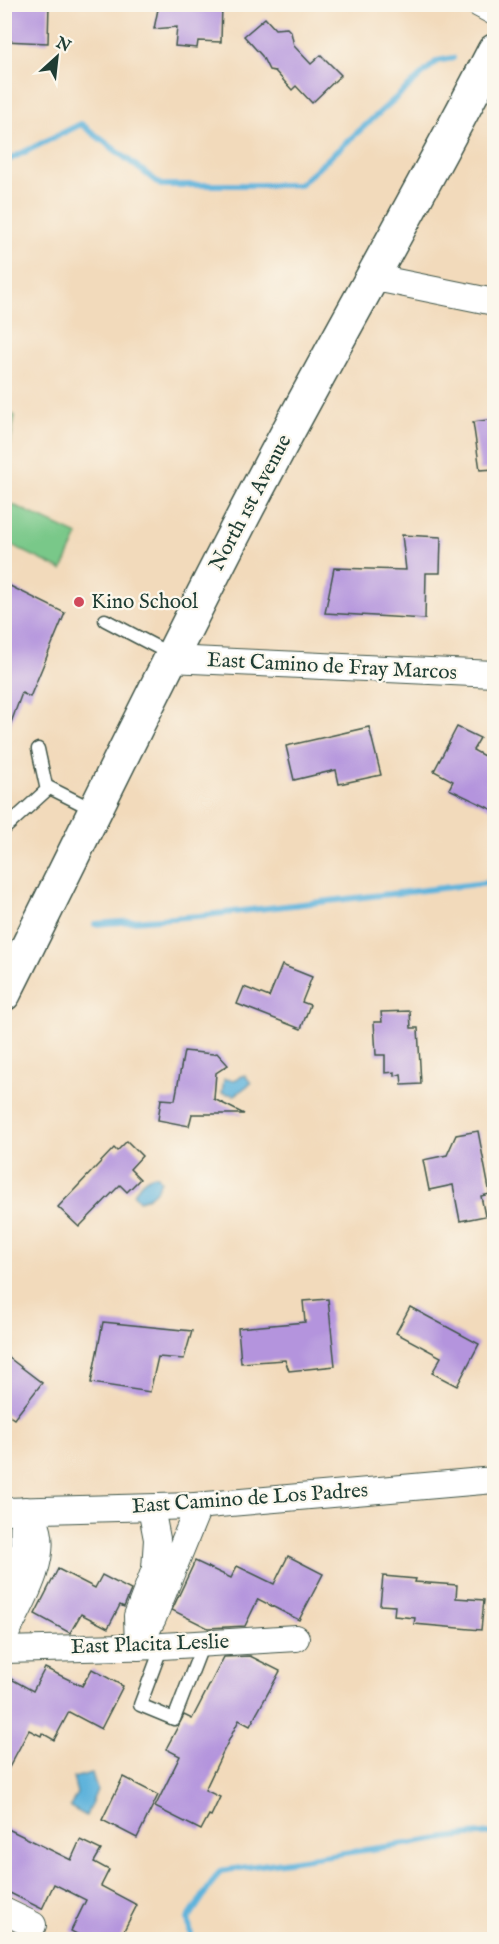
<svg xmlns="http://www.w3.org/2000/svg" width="499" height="1944" font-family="'IM FELL English',serif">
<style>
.green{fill:#79c889;stroke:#4c825e;stroke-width:1.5}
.water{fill:#5fb3db;stroke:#3f7888;stroke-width:1.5}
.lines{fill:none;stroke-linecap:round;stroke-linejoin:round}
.stream{stroke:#5fb3db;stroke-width:6}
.building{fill:#b494dd}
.lane-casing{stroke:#3f5548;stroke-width:15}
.street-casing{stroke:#3f5548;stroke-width:28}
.secondary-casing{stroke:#3f5548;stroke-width:36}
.lane{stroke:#fff;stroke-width:12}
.street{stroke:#fff;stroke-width:26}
.secondary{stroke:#fff;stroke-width:33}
.poi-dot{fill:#d1495b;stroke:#fbf7ec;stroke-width:2}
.labels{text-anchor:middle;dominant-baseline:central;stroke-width:4.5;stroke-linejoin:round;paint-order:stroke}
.street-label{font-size:21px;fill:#1f3d34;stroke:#fbf7ec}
.poi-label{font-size:21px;fill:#1f3d34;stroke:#fbf7ec;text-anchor:start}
</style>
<rect width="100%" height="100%" fill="#fbf7ec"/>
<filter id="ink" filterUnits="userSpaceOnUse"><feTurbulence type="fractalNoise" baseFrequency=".0167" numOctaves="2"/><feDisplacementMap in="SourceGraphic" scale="12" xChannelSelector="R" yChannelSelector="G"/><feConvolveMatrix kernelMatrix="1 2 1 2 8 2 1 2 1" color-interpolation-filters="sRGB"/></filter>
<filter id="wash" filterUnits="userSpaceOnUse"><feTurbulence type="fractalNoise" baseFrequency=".008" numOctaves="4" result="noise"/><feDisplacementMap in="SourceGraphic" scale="24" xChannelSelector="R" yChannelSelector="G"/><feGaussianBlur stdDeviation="1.35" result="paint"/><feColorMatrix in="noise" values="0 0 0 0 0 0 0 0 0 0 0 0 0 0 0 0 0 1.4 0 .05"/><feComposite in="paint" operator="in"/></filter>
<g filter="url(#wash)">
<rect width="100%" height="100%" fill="#f2dabb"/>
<g class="green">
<polygon points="5,410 15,416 5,473"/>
<polygon points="11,504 78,535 62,570 5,542 5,518"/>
</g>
<g class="water">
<polygon points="245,1075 251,1083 235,1095 222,1093 224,1079 234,1080"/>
<path d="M155 1175 158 1176 161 1181C157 1192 150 1198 139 1201L134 1194C139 1184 144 1178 155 1175Z"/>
<polygon points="92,1773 97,1790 86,1816 70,1807 77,1793 73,1778"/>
</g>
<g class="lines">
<g class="stream">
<polyline points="4,164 8,160 81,124 161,185 299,185 437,61 453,58"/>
<polyline points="95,924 198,916 494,882"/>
<polyline points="192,1940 188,1919 220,1871 468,1835 494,1833"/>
</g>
</g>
<g id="blocks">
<g class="building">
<polygon points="4,4 49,4 48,43 4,41"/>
<polygon points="159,4 222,4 221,42 198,41 197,48 175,46 177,27 154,29"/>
<polygon points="265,18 275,29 287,28 291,32 294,46 311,64 321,55 341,75 312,103 296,86 292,90 275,71 269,70 262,56 244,36"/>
<polygon points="495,419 495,469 480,470 473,422"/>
<polygon points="402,535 441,537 440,573 426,573 425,619 325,613 334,568 406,570"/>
<polygon points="4,583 65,613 30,697 22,693 6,736 4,735"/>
<polygon points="369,727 381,775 339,784 336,770 294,780 286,746"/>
<polygon points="457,727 480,738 473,750 495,762 495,811 449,789 453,781 434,771"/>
<polygon points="282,965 312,977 302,1002 310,1005 301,1029 237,1004 244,987 269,997"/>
<polygon points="410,1011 411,1028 418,1028 421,1084 402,1085 401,1074 395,1076 395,1072 385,1073 385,1055 376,1055 374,1022 382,1022 381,1012"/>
<polygon points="184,1051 213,1054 217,1053 228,1065 216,1073 214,1099 244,1114 192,1114 189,1126 158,1120 161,1099 175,1100"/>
<polygon points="478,1131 490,1194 481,1196 485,1216 460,1221 453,1185 429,1190 423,1160 447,1155 456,1135"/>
<polygon points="127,1141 142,1156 130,1169 140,1179 127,1192 120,1185 79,1227 58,1207 114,1148 117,1151"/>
<polygon points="328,1299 335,1366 289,1371 285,1360 241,1363 238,1328 305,1322 303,1301"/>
<polygon points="410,1307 479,1344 457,1386 432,1373 441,1357 396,1333"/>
<polygon points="103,1322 192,1331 184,1359 158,1357 150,1392 91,1383"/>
<polygon points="4,1354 42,1383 14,1419 4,1412"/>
<polygon points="288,1556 323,1574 299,1620 258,1599 245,1626 208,1628 172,1610 195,1561 231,1578 237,1566 274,1584"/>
<polygon points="58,1569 95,1588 102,1575 131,1590 124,1607 120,1605 108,1628 81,1614 70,1633 35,1614"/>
<polygon points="383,1576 416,1579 415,1582 457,1585 456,1598 484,1600 481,1630 414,1624 415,1618 394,1616 395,1606 380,1605"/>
<polygon points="250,1656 280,1671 250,1726 239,1720 222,1754 205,1790 220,1797 211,1816 209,1815 201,1830 155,1807 180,1756 166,1749 184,1715 192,1719 224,1657"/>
<polygon points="45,1668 82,1686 92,1669 123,1686 101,1729 69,1712 54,1740 42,1733 41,1736 29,1730 4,1777 4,1675 33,1691"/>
<polygon points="123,1777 158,1795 137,1838 102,1820"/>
<polygon points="4,1827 71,1860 80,1840 101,1850 94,1862 109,1870 101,1886 137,1905 119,1940 88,1940 71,1931 86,1900 54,1884 42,1909 4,1890"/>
</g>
</g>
</g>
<g filter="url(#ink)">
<use href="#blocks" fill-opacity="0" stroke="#3f5548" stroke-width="1.5"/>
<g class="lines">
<g class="lane-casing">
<g id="lane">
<polyline points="105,620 170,654"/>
<polyline points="38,749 46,786 94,810"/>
<polyline points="4,829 49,788"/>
<polyline points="162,1646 140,1705 174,1719 203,1644"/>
</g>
</g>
<g class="street-casing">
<g id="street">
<polyline points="479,4 494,12"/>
<polyline points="371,277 494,302"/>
<polyline points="170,659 494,674"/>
<polyline points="151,1508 157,1539 155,1569 137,1616 138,1647 153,1618 197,1510 195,1506"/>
<polyline points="4,1511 195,1506 494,1480"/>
<path d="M4 1606C12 1591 23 1570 24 1553 24 1538 22 1525 25 1510 28 1514 32 1517 34 1521 53 1553 19 1608 4 1637"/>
<polyline points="4,1650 162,1646 296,1638"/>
<polyline points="4,1911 33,1925"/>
</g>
</g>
<g class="secondary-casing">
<path id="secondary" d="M4 994C92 819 176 642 268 469 342 329 422 191 494 51"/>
</g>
<use href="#lane" class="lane"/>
<use href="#street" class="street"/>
<use href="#secondary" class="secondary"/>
</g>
</g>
<circle class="poi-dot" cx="79" cy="602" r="6"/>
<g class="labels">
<g class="street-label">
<text transform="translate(251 503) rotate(-62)">North 1st Avenue</text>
<text transform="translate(332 667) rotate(3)">East Camino de Fray Marcos</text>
<text transform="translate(250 1499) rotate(-4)">East Camino de Los Padres</text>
<text transform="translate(150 1645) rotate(-2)">East Placita Leslie</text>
</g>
<g class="poi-label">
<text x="91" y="602">Kino School</text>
</g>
</g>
<rect width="499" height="1944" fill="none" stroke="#fbf7ec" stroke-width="24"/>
<g transform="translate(57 57) rotate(27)" stroke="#fbf7ec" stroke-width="4.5" paint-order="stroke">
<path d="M0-4.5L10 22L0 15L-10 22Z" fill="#1f3d34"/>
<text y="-9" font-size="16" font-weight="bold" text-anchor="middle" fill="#1f3d34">N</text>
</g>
</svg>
